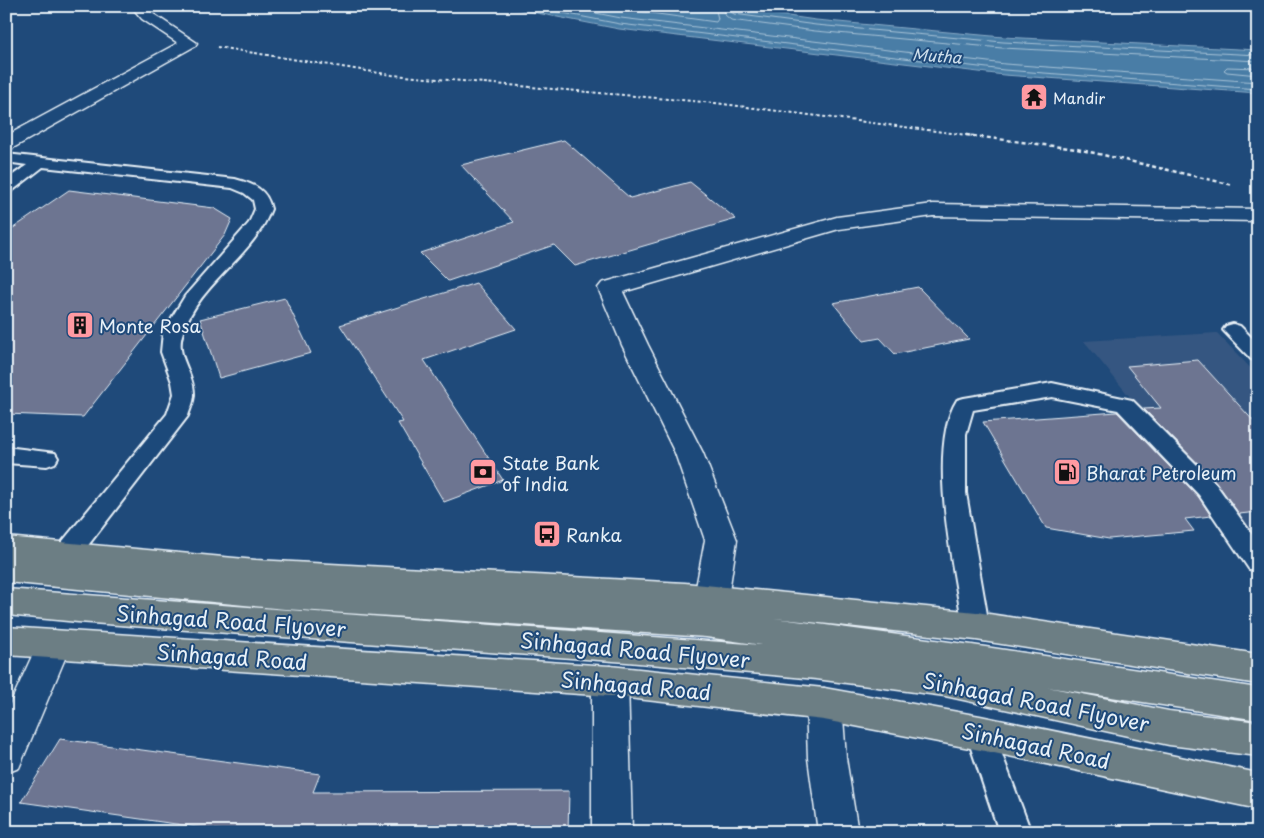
<svg xmlns="http://www.w3.org/2000/svg" width="1264" height="838" font-family="'Playpen Sans',sans-serif">
<style>
.built{fill:#365781}
.water{fill:#497da6;stroke:#89abc7}
.lines{fill:none;stroke-linecap:round;stroke-linejoin:round}
.shore{stroke:#a8c3d7;stroke-width:1}
.building{fill:#6d7491;stroke:#e8f1f8}
.lane-casing{stroke:#e8f1f8;stroke-width:4}
.street-casing{stroke:#e8f1f8;stroke-width:3}
.primary-casing{stroke:#e8f1f8;stroke-width:3}
.path-far1{stroke:#e8f1f8;stroke-width:2;stroke-dasharray:3 2.5;stroke-linecap:butt}
.path{stroke:#e8f1f8;stroke-width:2.5;stroke-dasharray:4 3;stroke-linecap:butt}
.lane{fill:#1f4a7a;fill-rule:evenodd}
.street{fill:#1f4a7a;fill-rule:evenodd}
.primary{fill:#6c7e84;fill-rule:evenodd}
.labels{text-anchor:middle;dominant-baseline:central;stroke-width:4;stroke-linejoin:round;paint-order:stroke}
.far-poi-label{font-size:15px;fill:#e8f1f8;stroke:#1f4a7a;text-anchor:start}
.far-water-label{font-size:16px;font-style:italic;fill:#d0e0ec;stroke:#1f4a7a}
.poi-label{font-size:18px;fill:#e8f1f8;stroke:#1f4a7a;text-anchor:start}
.near-street-label{font-size:21px;fill:#e8f1f8;stroke:#1f4a7a}
</style>
<rect width="100%" height="100%" fill="#1f4a7a"/>
<filter id="ink" filterUnits="userSpaceOnUse"><feTurbulence type="fractalNoise" baseFrequency=".02" numOctaves="2"/><feDisplacementMap in="SourceGraphic" scale="10" xChannelSelector="R" yChannelSelector="G"/><feConvolveMatrix kernelMatrix="1 2 1 2 8 2 1 2 1" color-interpolation-filters="sRGB"/></filter>
<g filter="url(#ink)">
<polygon class="built" points="1217,333 1258,376 1258,548 1254,548 1084,341"/>
<polygon class="water" points="501,6 717,6 816,20 1003,37 1258,50 1258,93 1004,75 619,29"/>
<g class="lines">
<g class="shore">
<polyline points="527,6 620,24 1004,70 1258,89"/>
<polyline points="560,6 621,18 1005,64 1258,82"/>
<polyline points="599,6 716,22 718,19 715,6"/>
<polyline points="723,6 725,15 731,20 815,31 1002,48 1258,61"/>
<polyline points="729,6 730,11 734,14 816,25 1003,42 1258,55"/>
<polyline points="1258,68 1227,67 1224,70 1227,72 1258,75"/>
</g>
</g>
<g class="building">
<polygon points="564,140 630,198 690,182 736,219 575,266 554,245 448,281 420,253 514,222 461,165"/>
<polygon points="69,190 214,208 232,219 225,235 83,417 6,414 6,233"/>
<polygon points="476,283 516,329 424,360 503,480 444,502 398,423 403,422 340,325"/>
<polygon points="918,287 969,339 895,354 880,338 864,341 833,303"/>
<polygon points="285,298 311,353 219,378 200,319"/>
<polygon points="1198,360 1258,426 1258,512 1239,514 1216,482 1144,409 1161,408 1127,366"/>
<polygon points="1117,412 1198,496 1211,516 1185,519 1194,531 1109,539 1046,528 983,422"/>
<polygon points="60,739 320,774 313,792 569,791 568,832 232,832 21,802"/>
</g>
<g class="lines">
<g class="lane-casing">
<g id="lane">
<path d="M6 154 235 179C253 184 267 189 271 209 254 256 199 283 183 332 174 356 194 371 194 394 194 402 190 409 188 416L76 561 67 563 58 561 55 554 58 547 167 414 174 394 172 382 161 352 163 332 185 296 249 223 255 209 253 200 244 193 232 188 43 167 12 191 6 193V180L27 165 6 162Z"/>
<polygon points="1233,324 1240,326 1258,344 1258,361 1251,359 1223,330 1226,326"/>
<path d="M1052 383 1132 400 1215 483 1258 543V571L1249 569 1199 495 1118 410 1052 397 973 410 966 434V493L989 626 985 634 976 637 967 634 963 626C954 570 926 448 957 400L964 398Z"/>
<polygon points="6,447 55,453 58,458 55,463 47,466 6,463"/>
<polygon points="980,720 990,724 994,733 1031,832 999,832 966,733 970,724"/>
</g>
</g>
<g class="street-casing">
<g id="street">
<polygon points="131,6 146,6 152,13 197,43 195,46 13,148 6,150 6,136 178,43 142,19"/>
<polygon points="933,204 1258,209 1258,221 933,216 839,229 623,292 648,345 703,453 737,540 728,598 723,607 711,611 699,607 694,598 705,540 675,453 622,345 598,288 602,283 837,217"/>
<polygon points="54,630 66,634 71,644 19,768 6,773 6,713 42,634"/>
<polygon points="610,666 623,670 628,681 632,832 592,832 592,681 597,670"/>
<polygon points="824,688 837,693 842,704 846,758 858,832 818,832 808,758 806,704 811,693"/>
</g>
</g>
<g class="primary-casing">
<g id="primary">
<polygon points="6,537 256,560 685,583 976,612 1258,654 1258,684 976,640 774,618 972,645 1258,688 1258,720 1047,687 1169,711 1258,722 1258,756 1169,745 945,696 816,679 627,662 78,622 6,615 6,589 762,645 706,637 285,609 6,582"/>
<polygon points="6,627 610,666 824,688 980,716 1258,773 1258,809 980,750 824,720 610,696 6,655"/>
</g>
</g>
<polyline class="path-far1" points="217,47 392,75 715,103 975,136"/>
<polyline class="path" points="966,135 1077,149 1233,185"/>
<use href="#lane" class="lane"/>
<use href="#street" class="street"/>
<use href="#primary" class="primary"/>
</g>
</g>
<defs>
<g id="temple-square" transform="scale(1.4375)"><rect x="-9" y="-9" width="18" height="18" rx="4" fill="#ff9aa2" stroke="#1f4a7a"/><path d="M0-6L5-2H3V0L6.5 2.5H4V6H1.5V3h-3V6H-4V2.5H-6.5L-3 0V-2H-5Z" fill="#111"/></g>
<g id="building-square" transform="scale(1.4375)"><rect x="-9" y="-9" width="18" height="18" rx="4" fill="#ff9aa2" stroke="#1f4a7a"/><path d="M-4-6H4V6H1V3H-1V6H-4ZM-2.5-4.3h1.7v1.8h-1.7ZM.8-4.3h1.7v1.8H.8ZM-2.5-1h1.7V.8h-1.7ZM.8-1h1.7V.8H.8Z" fill="#111"/></g>
<g id="bank-square" transform="scale(1.4375)"><rect x="-9" y="-9" width="18" height="18" rx="4" fill="#ff9aa2" stroke="#1f4a7a"/><path d="M-6-4H6V4H-6ZM0-2.3a2.3 2.3 0 1 0 0 4.6a2.3 2.3 0 1 0 0-4.6Z" fill="#111"/></g>
<g id="fuel-square" transform="scale(1.4375)"><rect x="-9" y="-9" width="18" height="18" rx="4" fill="#ff9aa2" stroke="#1f4a7a"/><path d="M-5.5-6h7V0h2V4h1.3V-2.5L3-4.5l.8-.8L6-3V5H2.5V1h-1V6h-7ZM-4.2-4.7v3.2H.2V-4.7Z" fill="#111"/></g>
<g id="bus-square" transform="scale(1.4375)"><rect x="-9" y="-9" width="18" height="18" rx="4" fill="#ff9aa2" stroke="#1f4a7a"/><path d="M-5-6H5V4H4V6H2V4H-2V6H-4V4H-5ZM-3.5-4V0h7V-4ZM-3.5 1.2v1.5H-2V1.2ZM2 1.2v1.5H3.5V1.2Z" fill="#111"/></g>
</defs>
<g fill-rule="evenodd">
<use href="#temple-square" x="1034" y="97"/>
<use href="#building-square" x="80" y="325"/>
<use href="#bank-square" x="483" y="472"/>
<use href="#fuel-square" x="1067" y="472"/>
<use href="#bus-square" x="547" y="534"/>
</g>
<g class="labels">
<g class="far-poi-label">
<text x="1053" y="97">Mandir</text>
</g>
<g class="far-water-label">
<text transform="translate(937 55) rotate(4)">Mutha</text>
</g>
<g class="poi-label">
<text x="99" y="325">Monte Rosa</text>
<text x="502" y="462">State Bank<tspan x="502" dy="21">of India</tspan></text>
<text x="1086" y="472">Bharat Petroleum</text>
<text x="566" y="534">Ranka</text>
</g>
<g class="near-street-label">
<text transform="translate(231 620) rotate(4)">Sinhagad Road Flyover</text>
<text transform="translate(635 649) rotate(5)">Sinhagad Road Flyover</text>
<text transform="translate(232 656) rotate(4)">Sinhagad Road</text>
<text transform="translate(636 685) rotate(5)">Sinhagad Road</text>
<text transform="translate(1036 701) rotate(11)">Sinhagad Road Flyover</text>
<text transform="translate(1036 745) rotate(12)">Sinhagad Road</text>
</g>
</g>
<rect width="1264" height="838" fill="none" stroke="#1f4a7a" stroke-width="25"/>
<rect x="12" y="12" width="1239" height="813" fill="none" stroke="#e8f1f8" stroke-width="2" filter="url(#ink)"/>
</svg>
